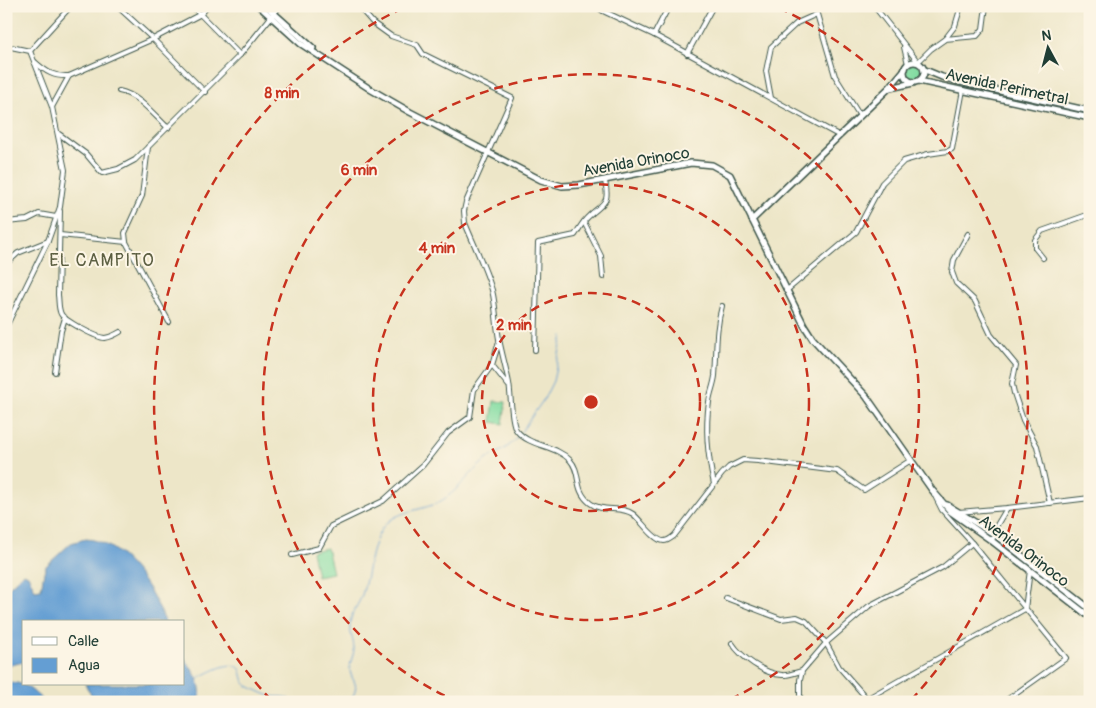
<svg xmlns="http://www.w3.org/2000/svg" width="1096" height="708" font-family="Pangolin,sans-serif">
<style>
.green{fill:#84dda3;stroke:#528d6c}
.water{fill:#649ed3;stroke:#426e84}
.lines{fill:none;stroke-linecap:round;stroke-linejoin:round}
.stream{stroke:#649ed3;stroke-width:1}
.street-casing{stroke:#3e564a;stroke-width:6}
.secondary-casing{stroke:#3e564a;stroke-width:8}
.street{stroke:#fff;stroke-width:4}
.secondary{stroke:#fff;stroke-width:5}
.ring{fill:none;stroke:#c8321e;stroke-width:2.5;stroke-dasharray:9 6}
.labels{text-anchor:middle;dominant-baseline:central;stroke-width:4;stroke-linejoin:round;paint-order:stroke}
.street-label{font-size:16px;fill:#1f3d34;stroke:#fcf5e5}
.neighbourhood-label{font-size:18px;letter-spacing:1px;fill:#5c5f42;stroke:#fcf5e5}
.centre{fill:#c8321e;stroke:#fcf5e5;stroke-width:2.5}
.ring-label{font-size:15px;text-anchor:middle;font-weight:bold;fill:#c8321e;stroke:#fcf5e5;stroke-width:4;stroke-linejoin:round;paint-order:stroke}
</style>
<rect width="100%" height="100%" fill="#fcf5e5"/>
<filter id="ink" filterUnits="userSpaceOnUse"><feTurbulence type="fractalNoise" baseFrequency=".02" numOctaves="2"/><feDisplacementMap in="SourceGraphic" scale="10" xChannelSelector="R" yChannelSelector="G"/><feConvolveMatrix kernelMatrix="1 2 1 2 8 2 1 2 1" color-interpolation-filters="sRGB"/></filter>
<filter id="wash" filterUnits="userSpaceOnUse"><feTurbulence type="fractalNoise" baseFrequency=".0096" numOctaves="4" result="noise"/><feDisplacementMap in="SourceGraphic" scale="20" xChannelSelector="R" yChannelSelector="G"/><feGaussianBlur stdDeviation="1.12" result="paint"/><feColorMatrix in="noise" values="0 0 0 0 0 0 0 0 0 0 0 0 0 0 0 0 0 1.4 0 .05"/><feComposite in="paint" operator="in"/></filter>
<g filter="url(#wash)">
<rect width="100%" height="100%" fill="#ede6c8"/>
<g class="green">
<circle cx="914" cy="71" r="8"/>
<polygon points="494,401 506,402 503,424 491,422"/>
<polygon points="327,548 333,573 317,576 312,551"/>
</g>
<g class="water">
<path d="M85 539C121 539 154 591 165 622H24V662L6 666V590L24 573 28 575 35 590 41 589 44 572 46 566 71 543Z"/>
<path d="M184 658C194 672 204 684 199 702H91V695L85 684H184Z"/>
<path d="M6 682C26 682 30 689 45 702H6Z"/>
</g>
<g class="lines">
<g class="stream">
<polyline points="521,432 544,399 553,381 563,336"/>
<path d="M196 679C205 675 225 662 236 666 244 668 240 680 247 685 249 687 268 696 271 696 280 698 285 694 292 702"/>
<path d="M349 702C364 682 349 682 350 667 350 661 354 655 354 649 354 640 349 632 350 623 351 613 359 604 362 595 369 573 369 550 381 530 394 509 422 512 441 501 456 492 467 477 480 465 493 453 507 451 519 436"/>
</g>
</g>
</g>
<g filter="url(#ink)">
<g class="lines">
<g class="street-casing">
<g id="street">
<polyline points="117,6 153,39 205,92"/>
<polyline points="192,6 240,55"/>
<path d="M358 6 373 23 391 36 417 45 423 54 512 98 466 202 464 211 465 223C474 245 485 267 492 290 496 306 496 323 499 339 502 354 506 368 509 383 511 394 511 425 517 431 530 447 556 445 570 460 582 473 573 489 590 503 602 513 621 505 633 514 641 520 654 541 664 541 668 541 671 538 674 536L722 474 729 467 743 460 758 461 837 471 864 490 911 460"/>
<polyline points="596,6 603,11 654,35 840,136"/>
<polyline points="874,6 918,62 931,49 945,39 977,36 983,29 986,6"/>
<polyline points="654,35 669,6"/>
<polyline points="945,39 955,26 961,6"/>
<polyline points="6,46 30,51 52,107 65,170 60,207 48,241 6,327"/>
<polyline points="904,47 908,64"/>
<polyline points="30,51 71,6"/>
<polyline points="687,54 713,6"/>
<path d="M35 62C46 72 54 77 69 76L153 39 201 14 208 6"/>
<path d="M119 91C139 95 153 114 168 128"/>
<polyline points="771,98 766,71 771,47 797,23 817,14 835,76 860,116"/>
<polyline points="52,107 69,76"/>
<polyline points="59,134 86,154 102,173 118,169 135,160 240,55 280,6"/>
<polyline points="148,147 142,196 125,233 126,242 169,322"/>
<path d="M60 211 58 295C59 301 58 308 61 314 65 321 97 338 105 338 111 337 115 335 120 332"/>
<polyline points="6,222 27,220 39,214 56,217"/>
<polyline points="584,222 601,256 603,277"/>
<polyline points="968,234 954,260 952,272 956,283 975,301 991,335 1016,365 1012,384 1014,393 1023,420 1037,446 1050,503"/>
<polyline points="60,235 126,242"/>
<polyline points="1043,258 1035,248 1035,240 1042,231 1090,214"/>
<polyline points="6,264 18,253 48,241"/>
<polyline points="786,291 856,232 882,183 904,161 928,154 948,151 952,149 963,90"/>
<path d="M535 350 538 243 575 235C579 229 583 221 589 216 604 202 610 204 605 181"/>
<polyline points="492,365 508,385"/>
<polyline points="55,372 61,331 65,318"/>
<path d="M714 484C708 458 705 429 709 402 710 393 714 385 715 376 717 352 715 330 722 306"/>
<polyline points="934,494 942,510 972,543 1066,658 1004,702"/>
<polyline points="958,512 1007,508 1090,498"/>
<polyline points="992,541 997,525 1007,508"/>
<polyline points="292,555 319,548 331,526 383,501 423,465 448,433 470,417 474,390 492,365 499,342"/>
<polyline points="726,598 781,619 797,617 806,621 826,643 839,667 870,702"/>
<path d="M732 643C741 657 764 674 782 675 788 676 796 672 802 671"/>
<polyline points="868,698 1025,609 1030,570"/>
<polyline points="802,702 800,696 800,680 802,671 826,643 869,606 943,567 972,543"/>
</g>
</g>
<g class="secondary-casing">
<g id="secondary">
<polyline points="259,6 301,44 370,89 410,112 541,180 562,186 579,185 691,163 712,165 730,175 804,325 813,339 866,396 932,490 951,512 992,541 1090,617"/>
<polyline points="266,6 313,48"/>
<circle cx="914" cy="72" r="10"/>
<polyline points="925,70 942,77 968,84 1090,111"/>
<polyline points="919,81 1090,118"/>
<polyline points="890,88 913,83"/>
<polyline points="752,220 889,88 905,69"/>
<polyline points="947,505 994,534 1090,609"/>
</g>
</g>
<use href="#street" class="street"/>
<use href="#secondary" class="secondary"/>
</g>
</g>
<g class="ring">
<circle cx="591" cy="402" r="109"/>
<circle cx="591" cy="402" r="218"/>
<path d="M458 702A328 328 0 1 1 724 702"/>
<path d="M271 700A437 437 0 0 1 403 8M779 8A437 437 0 0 1 911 700"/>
</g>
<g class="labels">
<g class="street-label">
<text transform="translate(1007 87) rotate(12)">Avenida Perimetral</text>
<text transform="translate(636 162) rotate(-10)">Avenida Orinoco</text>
<text transform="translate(1024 551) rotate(37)">Avenida Orinoco</text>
</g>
<g class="neighbourhood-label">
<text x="102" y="260">EL CAMPITO</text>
</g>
</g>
<circle cx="591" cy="402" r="8" class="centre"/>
<g class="ring-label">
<text x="282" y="98">8 min</text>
<text x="359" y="175">6 min</text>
<text x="437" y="253">4 min</text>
<text x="514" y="330">2 min</text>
</g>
<rect width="1096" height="708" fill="none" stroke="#fcf5e5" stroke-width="25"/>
<rect x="22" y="620" width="162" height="65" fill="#fcf5e5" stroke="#a4ab9e"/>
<rect x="32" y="637" width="25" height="8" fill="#ffffff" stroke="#a4ab9e"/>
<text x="68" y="646" font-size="15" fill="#1f3d34">Calle</text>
<rect x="32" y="658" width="25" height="15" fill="#649ed3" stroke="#a4ab9e"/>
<text x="68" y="670" font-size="15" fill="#1f3d34">Agua</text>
<g transform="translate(1048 48) rotate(353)" stroke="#fcf5e5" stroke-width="4" paint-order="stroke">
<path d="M0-4L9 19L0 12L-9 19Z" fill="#1f3d34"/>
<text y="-8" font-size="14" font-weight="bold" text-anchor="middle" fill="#1f3d34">N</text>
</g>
</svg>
